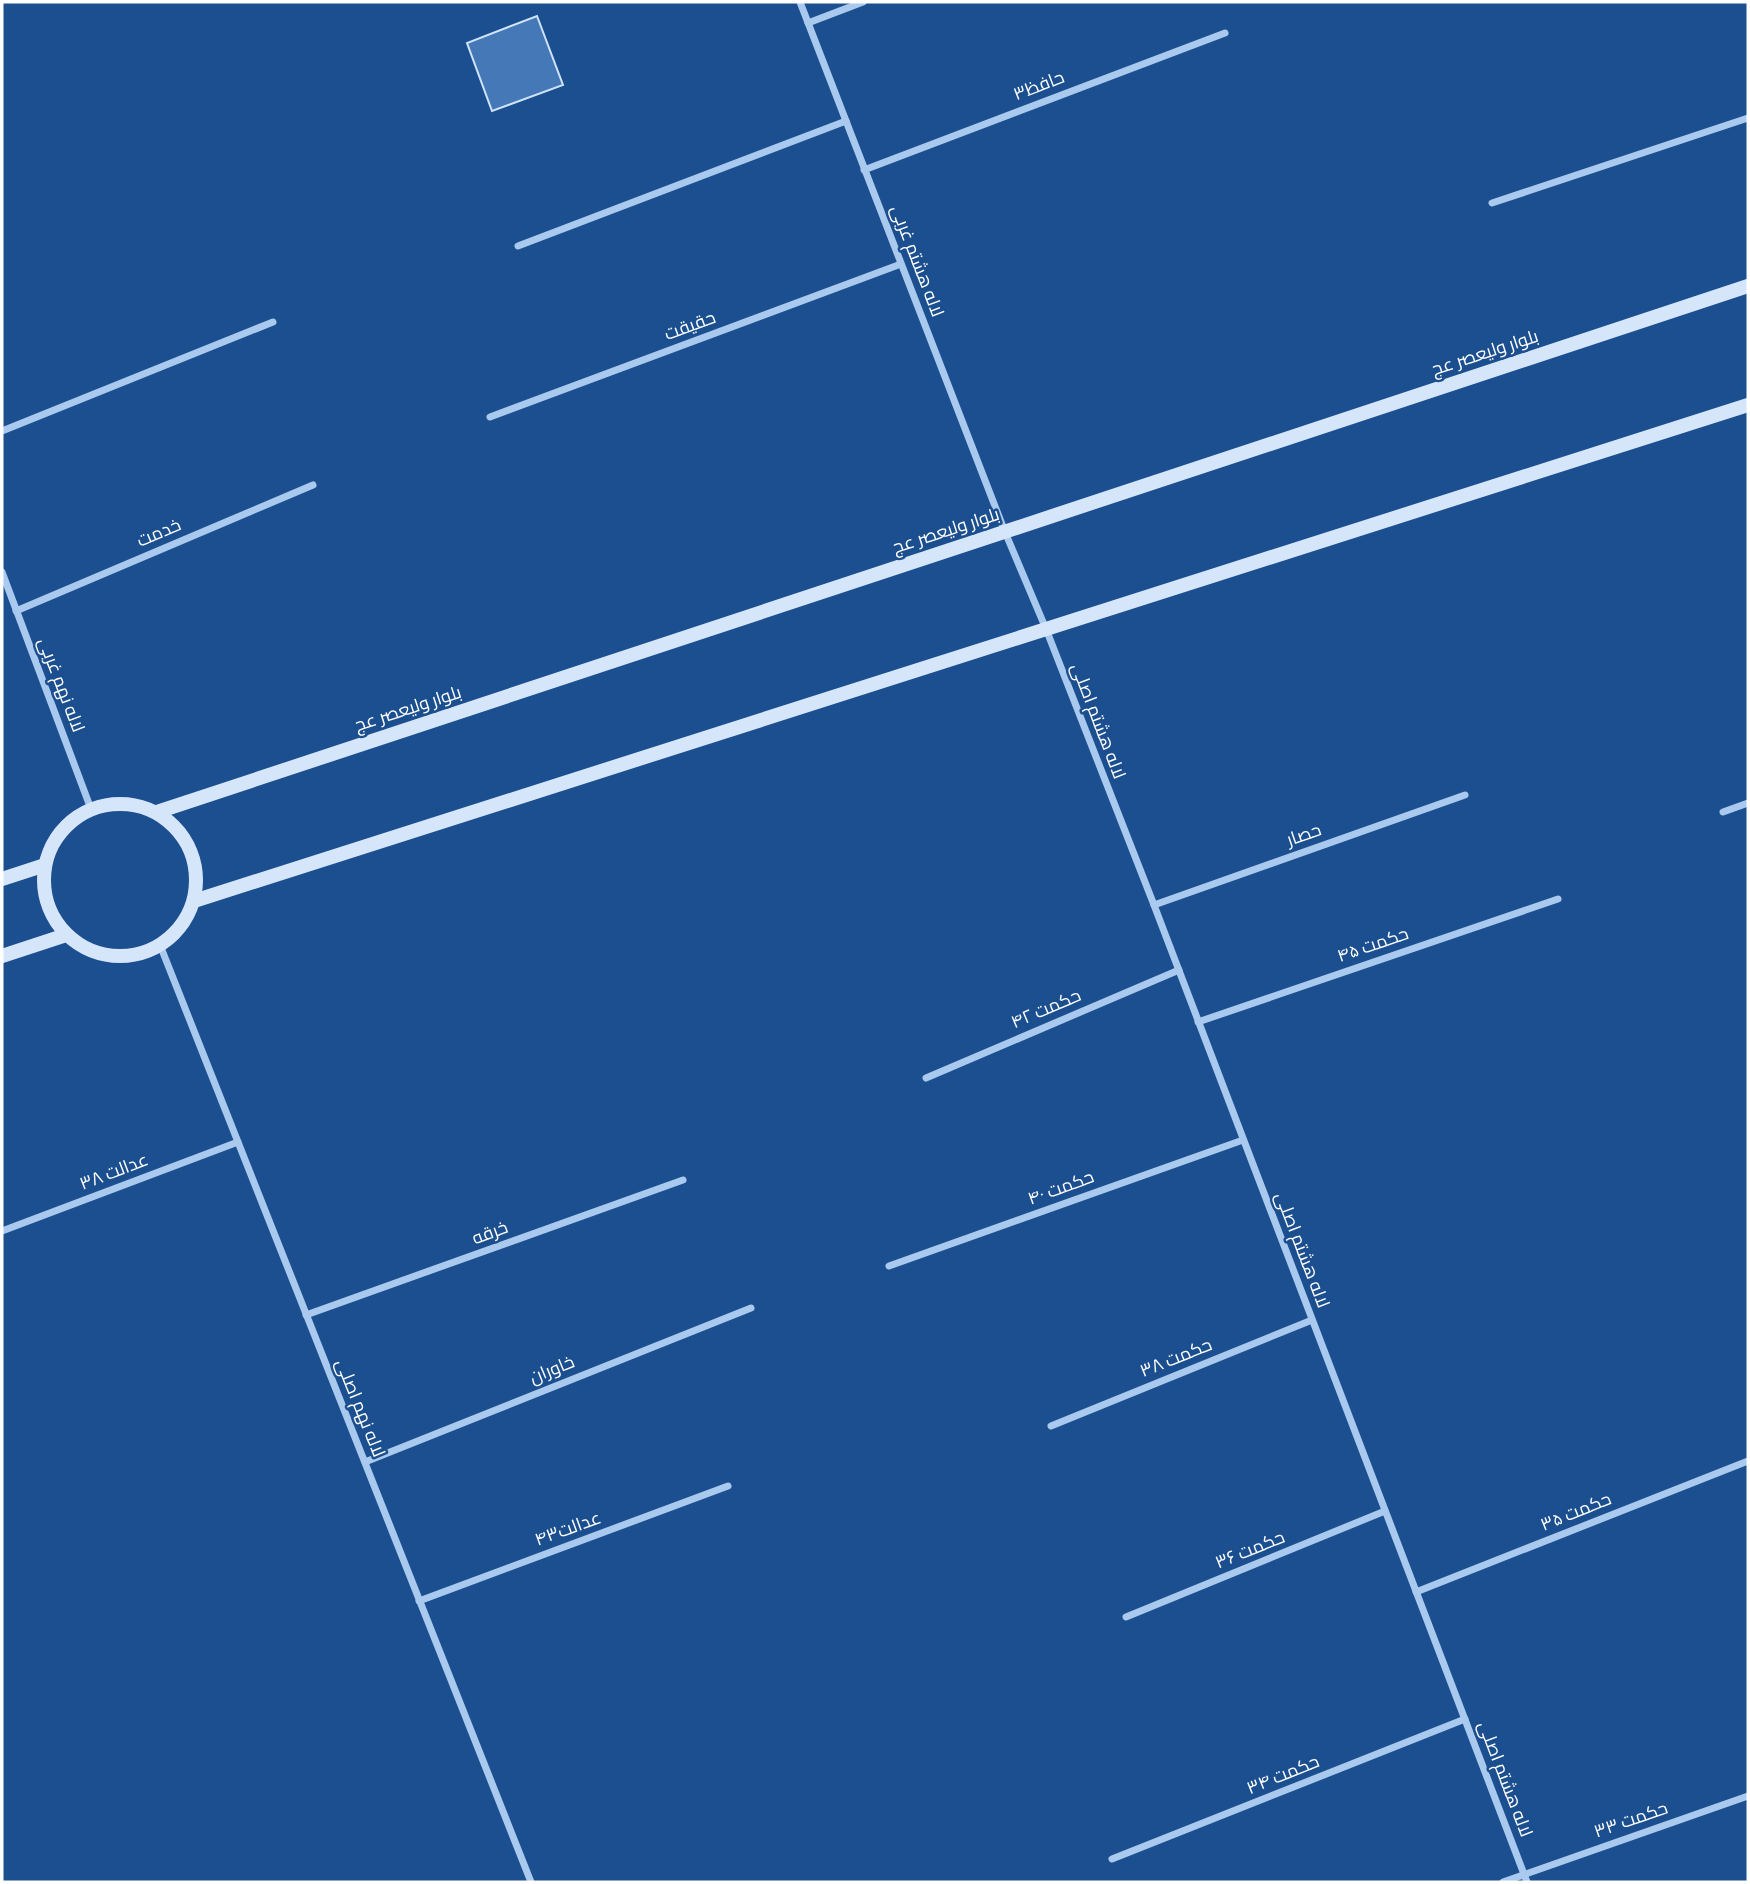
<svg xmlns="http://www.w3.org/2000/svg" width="1750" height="1884" font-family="'Source Sans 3',Cairo,sans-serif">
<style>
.building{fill:#4478b7;stroke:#cfe3fa;stroke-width:2}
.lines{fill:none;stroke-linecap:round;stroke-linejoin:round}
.street{stroke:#a9c9ee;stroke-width:7}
.secondary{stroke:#d6e6fa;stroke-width:14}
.labels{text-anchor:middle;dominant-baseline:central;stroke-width:5;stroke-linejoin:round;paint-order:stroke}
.street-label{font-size:18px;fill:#fff;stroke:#1b4f8f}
</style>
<rect width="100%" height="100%" fill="#1b4f8f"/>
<polygon class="building" points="537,16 563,85 492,111 467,43"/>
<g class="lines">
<g class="street">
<polyline points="800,2 1005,532 1046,629 1154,905 1527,1882"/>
<polyline points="808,23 863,2"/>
<polyline points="864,170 1225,33"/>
<polyline points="1492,203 1748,118"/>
<polyline points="518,246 846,121"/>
<polyline points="490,417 901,264"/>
<polyline points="2,431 273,322"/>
<polyline points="2,572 91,809"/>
<polyline points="16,611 313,485"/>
<polyline points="1723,812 1748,803"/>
<polyline points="1154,905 1465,795"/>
<polyline points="160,945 531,1882"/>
<polyline points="1198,1022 1558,899"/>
<polyline points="926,1078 1179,970"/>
<polyline points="2,1231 238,1142"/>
<polyline points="889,1266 1243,1140"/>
<polyline points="306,1315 683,1180"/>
<polyline points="1051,1426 1312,1320"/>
<polyline points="365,1462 751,1308"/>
<polyline points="1416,1592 1748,1461"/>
<polyline points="419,1601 728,1486"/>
<polyline points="1126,1617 1385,1511"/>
<polyline points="1112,1859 1465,1719"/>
<polyline points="1503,1882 1748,1796"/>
</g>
<g class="secondary">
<circle cx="120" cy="880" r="76"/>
<polyline points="157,812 1748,286"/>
<polyline points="2,879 45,865"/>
<polyline points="194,901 1748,405"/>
<polyline points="2,956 66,935"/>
</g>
</g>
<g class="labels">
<g class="street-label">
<text transform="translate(1039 86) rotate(-21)">حافظ۳</text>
<text transform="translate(917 261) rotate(69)">لاله هشتم غربی</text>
<text transform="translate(690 326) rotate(-20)">حقیقت</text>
<text transform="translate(1485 353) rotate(-18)">بلوار ولیعصر عج</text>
<text transform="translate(946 531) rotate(-18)">بلوار ولیعصر عج</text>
<text transform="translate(159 533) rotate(-23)">خدمت</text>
<text transform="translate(61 685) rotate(69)">لاله نهم غربی</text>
<text transform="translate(408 709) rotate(-18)">بلوار ولیعصر عج</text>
<text transform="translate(1098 721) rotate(69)">لاله هشتم اصلی</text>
<text transform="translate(1304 835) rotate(-19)">حصار</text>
<text transform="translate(1373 945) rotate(-19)">حکمت ۴۵</text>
<text transform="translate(1046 1009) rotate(-23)">حکمت ۴۲</text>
<text transform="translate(114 1172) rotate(-21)">عدالت ٣٨</text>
<text transform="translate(1061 1188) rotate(-20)">حکمت ۴۰</text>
<text transform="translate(490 1233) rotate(-20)">خرقه</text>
<text transform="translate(1302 1250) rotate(69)">لاله هشتم اصلی</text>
<text transform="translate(1176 1358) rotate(-22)">حکمت ۳۸</text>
<text transform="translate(552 1370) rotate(-22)">خاوران</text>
<text transform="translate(360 1408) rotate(68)">لاله نهم اصلی</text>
<text transform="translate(1576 1512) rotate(-22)">حکمت ۳۵</text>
<text transform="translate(568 1529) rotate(-20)">عدالت۴۳</text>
<text transform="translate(1250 1550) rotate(-22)">حکمت ۳۶</text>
<text transform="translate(1283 1775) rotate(-22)">حکمت ۳۴</text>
<text transform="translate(1505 1779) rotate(69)">لاله هشتم اصلی</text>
<text transform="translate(1631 1820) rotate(-19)">حکمت ۳۳</text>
</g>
</g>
<rect width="1750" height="1884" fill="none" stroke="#ffffff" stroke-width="7"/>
</svg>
